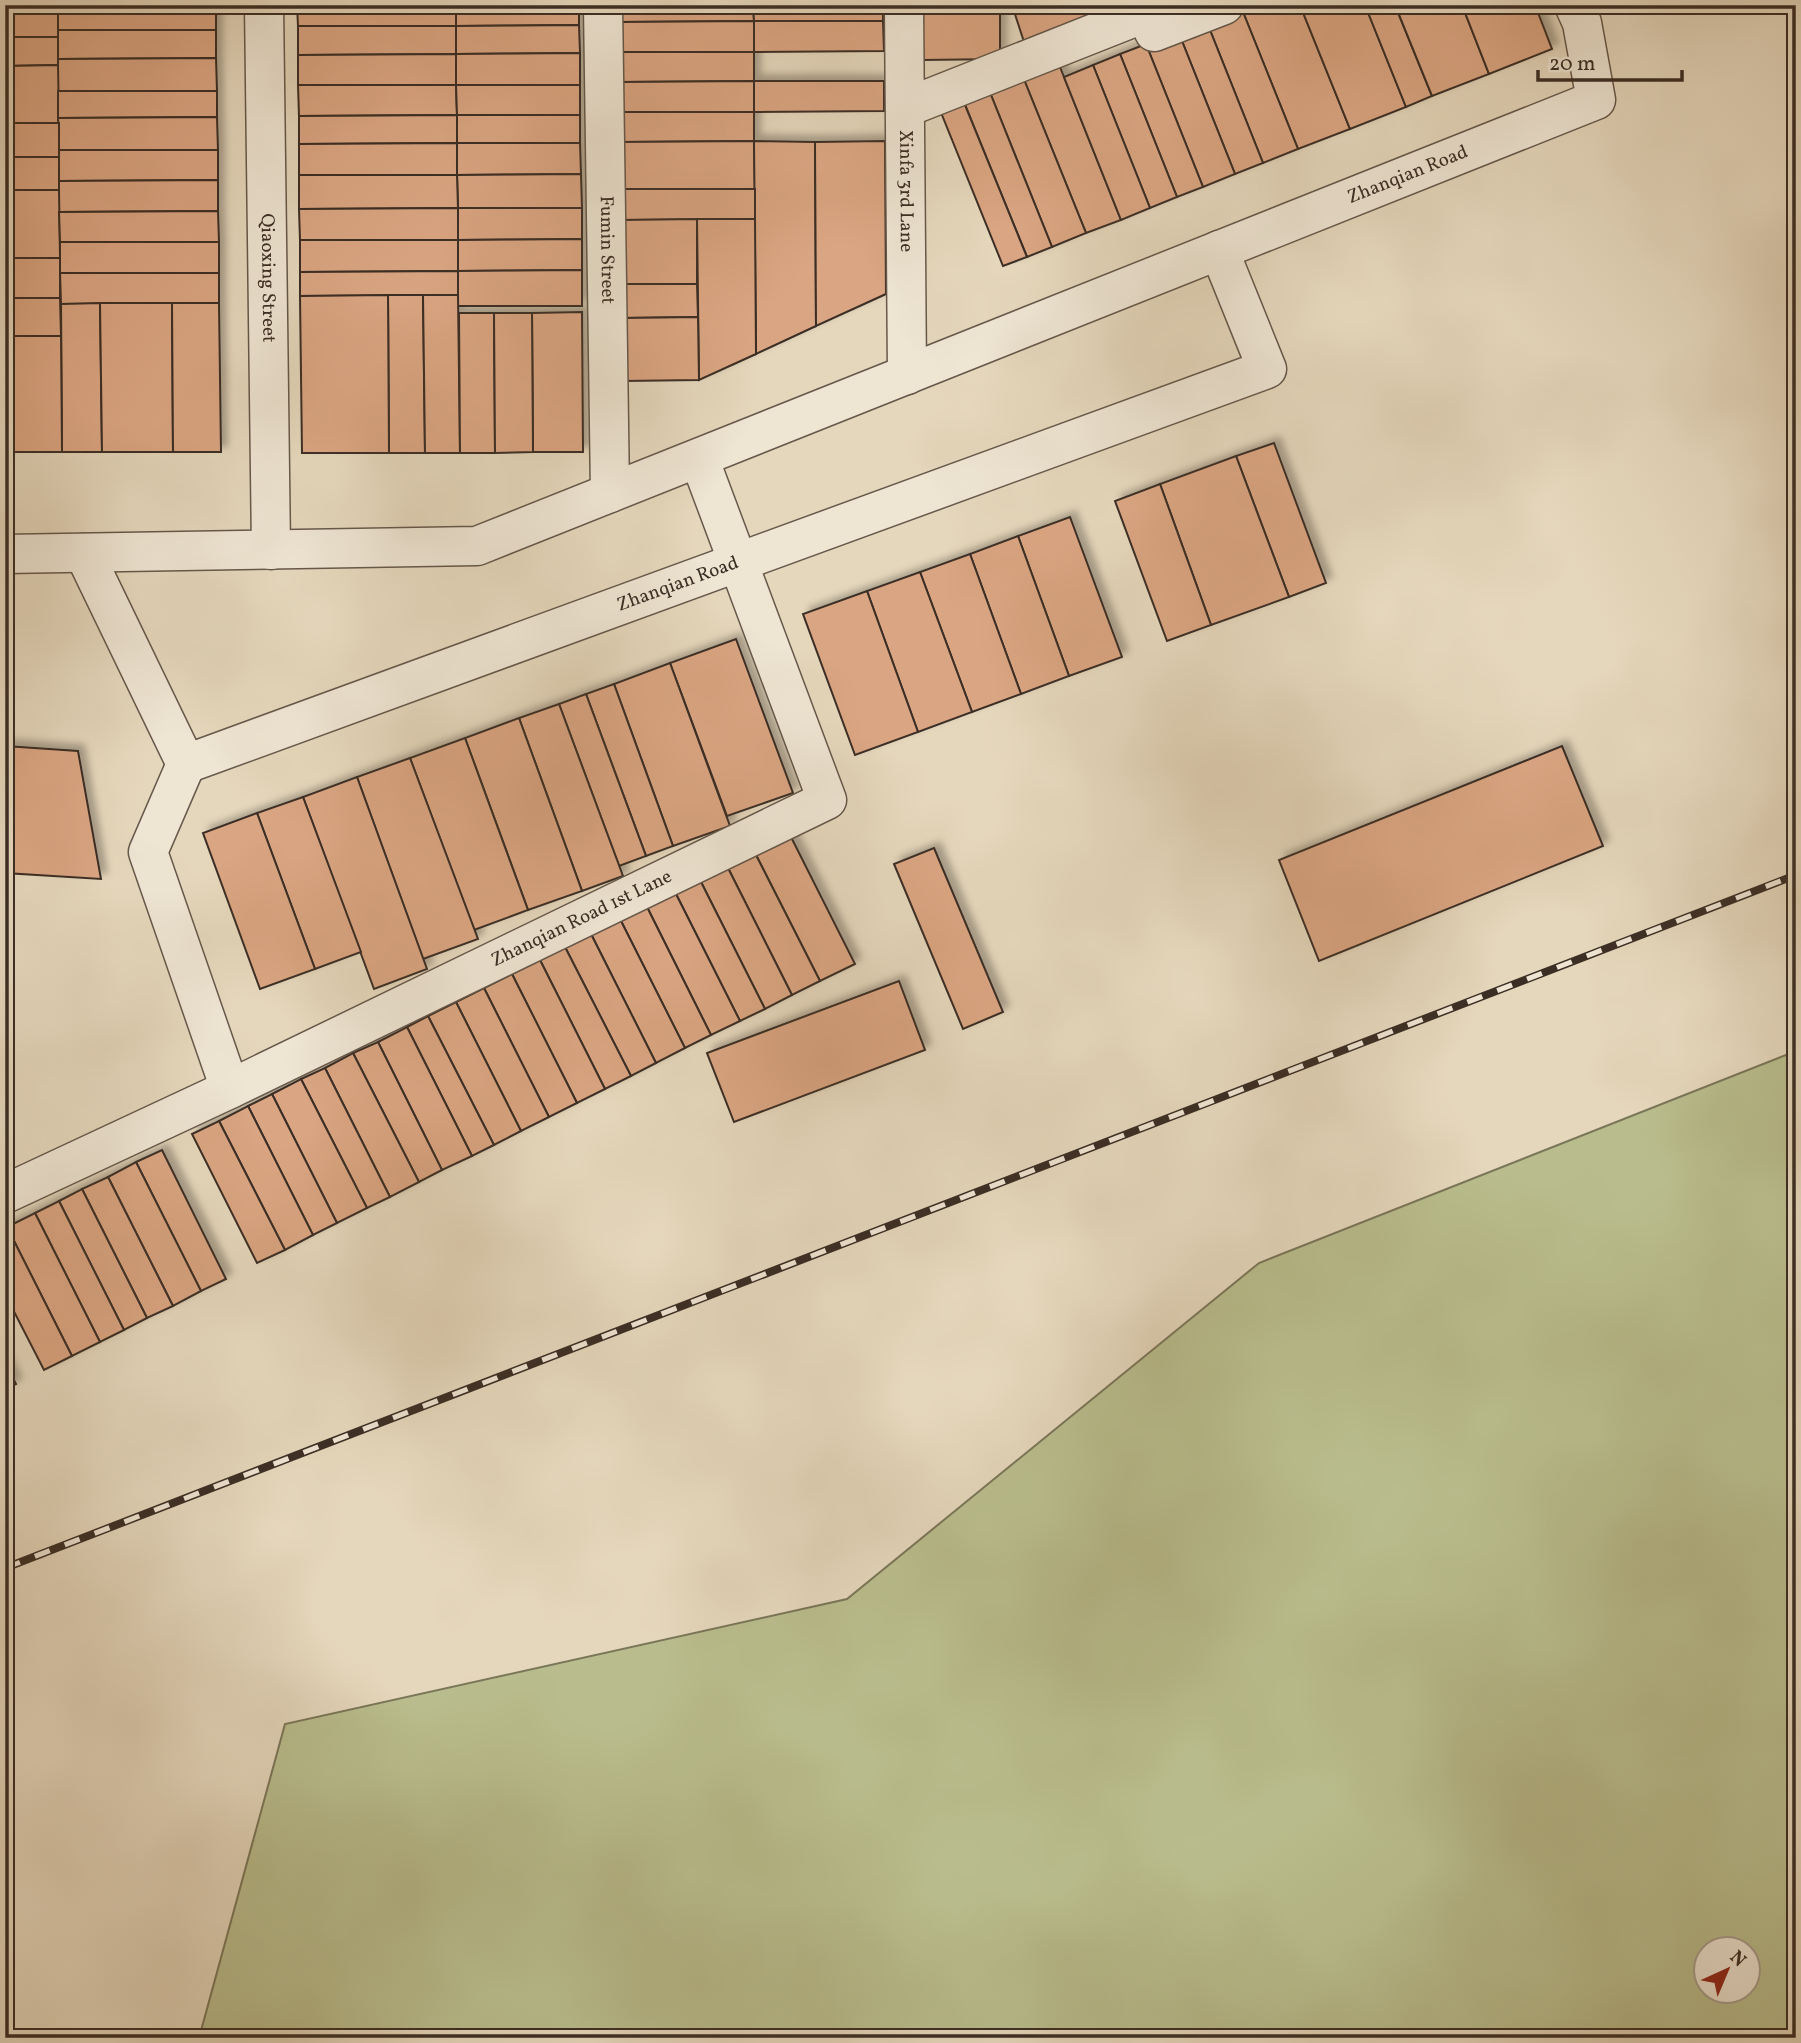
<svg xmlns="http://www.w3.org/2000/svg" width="1801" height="2043" font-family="Vollkorn,serif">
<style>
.green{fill:#b9bd8d;stroke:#7a7659;stroke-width:2;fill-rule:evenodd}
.building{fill:#daa582;stroke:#3b2e25;stroke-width:2;filter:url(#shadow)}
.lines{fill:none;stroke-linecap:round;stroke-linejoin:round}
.minor-casing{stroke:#66584b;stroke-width:41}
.minor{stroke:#eee5d3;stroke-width:38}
.rail-casing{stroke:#3b2e25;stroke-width:8}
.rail{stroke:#eee5d3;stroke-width:5;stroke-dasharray:16;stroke-linecap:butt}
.labels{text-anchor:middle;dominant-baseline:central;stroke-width:7;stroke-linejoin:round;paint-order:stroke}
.street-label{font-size:19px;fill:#3b2e25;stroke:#eee5d3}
</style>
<defs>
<filter id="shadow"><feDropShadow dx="6" dy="-6" stdDeviation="3.5" flood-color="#0004"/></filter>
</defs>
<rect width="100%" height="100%" fill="#e5d7bc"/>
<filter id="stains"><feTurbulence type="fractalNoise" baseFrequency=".00286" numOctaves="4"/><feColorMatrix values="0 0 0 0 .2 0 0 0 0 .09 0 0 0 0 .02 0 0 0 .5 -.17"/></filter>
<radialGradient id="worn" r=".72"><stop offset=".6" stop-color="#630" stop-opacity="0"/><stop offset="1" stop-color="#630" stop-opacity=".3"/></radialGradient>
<path class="green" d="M1796 1051V2038H199L285 1724 847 1599 1259 1263ZM1706 1948H1748V1990H1706Z"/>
<g class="building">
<rect x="5" y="5" width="53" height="32"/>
<rect x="58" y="5" width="158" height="25"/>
<polygon points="297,5 456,5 456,26 298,26"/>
<polygon points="456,5 579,5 579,25 456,26"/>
<polygon points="620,5 753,5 754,21 620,22"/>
<polygon points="753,5 883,5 883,21 754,21"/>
<polygon points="923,5 1000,5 1000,59 923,60"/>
<polygon points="1012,5 1129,5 1025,45"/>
<polygon points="1244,5 1300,5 1350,129 1298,149 1241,7"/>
<polygon points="1300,5 1365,5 1406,107 1350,129"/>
<polygon points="1365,5 1395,5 1432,96 1406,107"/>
<polygon points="1395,5 1462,5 1489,74 1432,96"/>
<polygon points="1462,5 1535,5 1552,49 1489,74"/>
<polygon points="1241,7 1298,149 1263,163 1206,20"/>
<polygon points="1206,20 1263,163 1235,174 1178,31"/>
<polygon points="754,21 754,52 620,52 620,22"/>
<polygon points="754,21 883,21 884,51 754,52"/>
<polygon points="579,25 580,53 456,54 456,26"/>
<polygon points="298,26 456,26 456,54 298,55"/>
<polygon points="58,30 216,30 216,58 58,59"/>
<polygon points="1178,31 1235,174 1203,187 1146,44"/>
<polygon points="5,37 58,37 58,65 5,66"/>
<polygon points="1146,44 1203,187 1177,197 1120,54"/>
<polygon points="620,52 754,52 754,81 621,82"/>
<polygon points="580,53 580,85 456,85 456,54"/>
<polygon points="456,54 456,85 298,85 298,55"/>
<polygon points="1120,54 1177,197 1150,208 1093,65"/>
<polygon points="216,58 217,91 58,91 58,59"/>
<polygon points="1058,62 1121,220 1086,233 1023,77"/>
<polygon points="58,65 59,123 5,123 5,66"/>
<polygon points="1093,65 1150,208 1121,220 1064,77"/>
<polygon points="1023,77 1086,233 1052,247 989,90"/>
<polygon points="754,81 754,112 621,112 621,82"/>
<polygon points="754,81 884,81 884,111 754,112"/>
<polygon points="298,85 456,85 457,115 299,116"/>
<polygon points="456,85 580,85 580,115 457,115"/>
<polygon points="989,90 1052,247 1027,257 963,100"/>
<polygon points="58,91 217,91 217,117 58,118"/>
<polygon points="963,100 1027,257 1003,266 940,110"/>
<polygon points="621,112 754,112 754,141 621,142"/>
<polygon points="457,115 457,143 299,144 299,116"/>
<rect x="457" y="115" width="123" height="28"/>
<polygon points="217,117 218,150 59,150 58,118"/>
<rect x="5" y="123" width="54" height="34"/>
<polygon points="754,141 755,189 622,189 621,142"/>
<polygon points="754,141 815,142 816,326 756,354"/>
<polygon points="885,141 886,294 816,326 815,142"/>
<polygon points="457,143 457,175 299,175 299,144"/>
<polygon points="457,143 580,143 581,174 457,175"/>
<polygon points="59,150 218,150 218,180 59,181"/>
<rect x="5" y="157" width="54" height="33"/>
<polygon points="581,174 582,208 458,208 457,175"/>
<polygon points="299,175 457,175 458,208 299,209"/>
<polygon points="218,180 218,211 59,212 59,181"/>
<polygon points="622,189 755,189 755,219 622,220"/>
<polygon points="5,190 59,190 60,258 5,258"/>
<polygon points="458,208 458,240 300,240 299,209"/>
<polygon points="458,208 582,208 582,239 458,240"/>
<polygon points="218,211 219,242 60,242 59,212"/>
<polygon points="697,219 755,219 756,354 699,380"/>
<polygon points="697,219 697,284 622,284 622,220"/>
<polygon points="582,239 582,270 458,271 458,240"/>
<polygon points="300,240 458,240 458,271 300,272"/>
<rect x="60" y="242" width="159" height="31"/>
<rect x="5" y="258" width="55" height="40"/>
<polygon points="582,270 582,306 458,306 458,271"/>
<polygon points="458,271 458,295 300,296 300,272"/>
<polygon points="60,273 219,273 219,303 61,304"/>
<polygon points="622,284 697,284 698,317 623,318"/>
<polygon points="388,295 423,295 425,453 389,453"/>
<polygon points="388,295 389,453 302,453 300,296"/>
<polygon points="423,295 458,295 460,453 425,453"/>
<polygon points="5,298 60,298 61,336 5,336"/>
<polygon points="100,303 102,452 62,452 61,304"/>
<polygon points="100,303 172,303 173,452 102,452"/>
<polygon points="172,303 219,303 221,452 173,452"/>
<polygon points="582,312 583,452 533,452 532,313"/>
<polygon points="459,313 494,313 495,453 460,453"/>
<polygon points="494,313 532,313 533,452 495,453"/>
<polygon points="698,317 699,380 623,381 623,318"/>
<polygon points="5,336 61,336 62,452 5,452"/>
<polygon points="1274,443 1326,583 1289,597 1236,456"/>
<polygon points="1236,456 1289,597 1211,625 1160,484"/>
<polygon points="1160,484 1211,625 1167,641 1115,501"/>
<polygon points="1070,517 1122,657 1069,676 1018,536"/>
<polygon points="1018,536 1069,676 1021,694 970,554"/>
<polygon points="970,554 1021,694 972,712 920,572"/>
<polygon points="920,572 972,712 918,732 867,591"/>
<polygon points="867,591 918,732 855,755 803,614"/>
<polygon points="736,639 793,793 727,816 670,663"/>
<polygon points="670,663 730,826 673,846 614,684"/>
<polygon points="614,684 673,846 646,856 586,694"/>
<polygon points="586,694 646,856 619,866 559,704"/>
<polygon points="559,704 623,876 582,891 519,718"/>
<polygon points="519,718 582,891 528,910 465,738"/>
<polygon points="465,738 528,910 474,930 410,758"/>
<polygon points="5,746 78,751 101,879 5,873"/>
<polygon points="1562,746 1603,846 1319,961 1279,860"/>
<polygon points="410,758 478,939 423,959 357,777"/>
<polygon points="357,777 427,969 374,989 303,797"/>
<polygon points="303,797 361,952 315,969 257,813"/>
<polygon points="257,813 315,969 260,989 203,833"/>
<polygon points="790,835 855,964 820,981 755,853"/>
<polygon points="934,848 1003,1012 963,1029 894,864"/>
<polygon points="755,853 820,981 792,995 727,866"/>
<polygon points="727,866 792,995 765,1009 700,880"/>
<polygon points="700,880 765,1009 740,1021 675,892"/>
<polygon points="675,892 740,1021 711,1035 647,907"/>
<polygon points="647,907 711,1035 685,1048 620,919"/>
<polygon points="620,919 685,1048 656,1063 591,934"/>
<polygon points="591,934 656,1063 631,1076 565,947"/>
<polygon points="565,947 631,1076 605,1089 540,960"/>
<polygon points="540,960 605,1089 577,1103 512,974"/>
<polygon points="512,974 577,1103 549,1117 484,988"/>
<polygon points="899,981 925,1050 734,1122 707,1053"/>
<polygon points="484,988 549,1117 521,1131 456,1002"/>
<polygon points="456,1002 521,1131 494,1145 428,1016"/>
<polygon points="428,1016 494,1145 472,1156 407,1027"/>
<polygon points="407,1027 472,1156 442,1170 378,1042"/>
<polygon points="378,1042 442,1170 419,1182 353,1053"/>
<polygon points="353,1053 419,1182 390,1197 325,1068"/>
<polygon points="325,1068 390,1197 367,1208 301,1079"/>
<polygon points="301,1079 367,1208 337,1223 272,1094"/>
<polygon points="272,1094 337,1223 313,1235 248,1106"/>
<polygon points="248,1106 313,1235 285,1250 219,1121"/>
<polygon points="219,1121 285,1250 257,1263 192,1134"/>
<polygon points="162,1150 226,1279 201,1291 136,1162"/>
<polygon points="136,1162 201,1291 173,1306 108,1177"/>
<polygon points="108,1177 173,1306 147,1318 82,1189"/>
<polygon points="82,1189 147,1318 124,1330 59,1201"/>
<polygon points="59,1201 124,1330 100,1342 35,1213"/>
<polygon points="35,1213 100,1342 72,1356 7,1227"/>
<polygon points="7,1227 72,1356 44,1370 5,1294 5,1228"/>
<polygon points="5,1362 16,1384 5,1389"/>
</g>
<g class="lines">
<g class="minor-casing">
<g id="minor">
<path id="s1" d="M264 5 271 550"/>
<path id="s2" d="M603 5 610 493"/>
<path id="s3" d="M904 5 907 375"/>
<polyline points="1142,5 1154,32 1224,5"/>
<polyline points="905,108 1145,13"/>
<path id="s4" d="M84 553 186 764 1267 369 1219 250"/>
<path id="s5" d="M5 554 477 546 1596 100 1582 23 1574 5"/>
<polyline points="186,764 148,852 230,1089"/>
<path id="s6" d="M5 1194 230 1089 827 800 699 458"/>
</g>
</g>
<use href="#minor" class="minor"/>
<g class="rail-casing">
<polyline id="rail" points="5,1568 1796,875"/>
</g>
<use href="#rail" class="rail"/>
</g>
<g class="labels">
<g class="street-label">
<text stroke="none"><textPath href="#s5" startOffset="1474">Zhanqian Road</textPath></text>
<text stroke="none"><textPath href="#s3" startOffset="186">Xinfa 3rd Lane</textPath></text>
<text stroke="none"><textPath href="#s2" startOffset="245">Fumin Street</textPath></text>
<text stroke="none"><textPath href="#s1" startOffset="273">Qiaoxing Street</textPath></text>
<text stroke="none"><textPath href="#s4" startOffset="758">Zhanqian Road</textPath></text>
<text stroke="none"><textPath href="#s6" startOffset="639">Zhanqian Road 1st Lane</textPath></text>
</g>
</g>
<rect width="1801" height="2043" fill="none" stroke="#e5d7bc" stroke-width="28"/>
<rect x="7" y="7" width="1787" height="2029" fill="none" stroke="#3b2e25" stroke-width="3.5"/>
<rect x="14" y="14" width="1773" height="2015" fill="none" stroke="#3b2e25" stroke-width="2"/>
<g transform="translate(1727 1970) rotate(44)"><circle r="33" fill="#eee5d3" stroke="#a69c8d" stroke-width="2"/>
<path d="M0-5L12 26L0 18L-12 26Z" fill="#8f2418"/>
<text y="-10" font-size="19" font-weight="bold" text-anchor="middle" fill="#3b2e25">N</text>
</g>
<path d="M1538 70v10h144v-10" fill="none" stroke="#3b2e25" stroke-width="3.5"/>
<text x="1549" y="70" font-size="21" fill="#3b2e25" stroke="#eee5d3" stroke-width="5" paint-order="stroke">20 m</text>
<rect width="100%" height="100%" filter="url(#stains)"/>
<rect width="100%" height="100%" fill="url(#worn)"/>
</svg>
